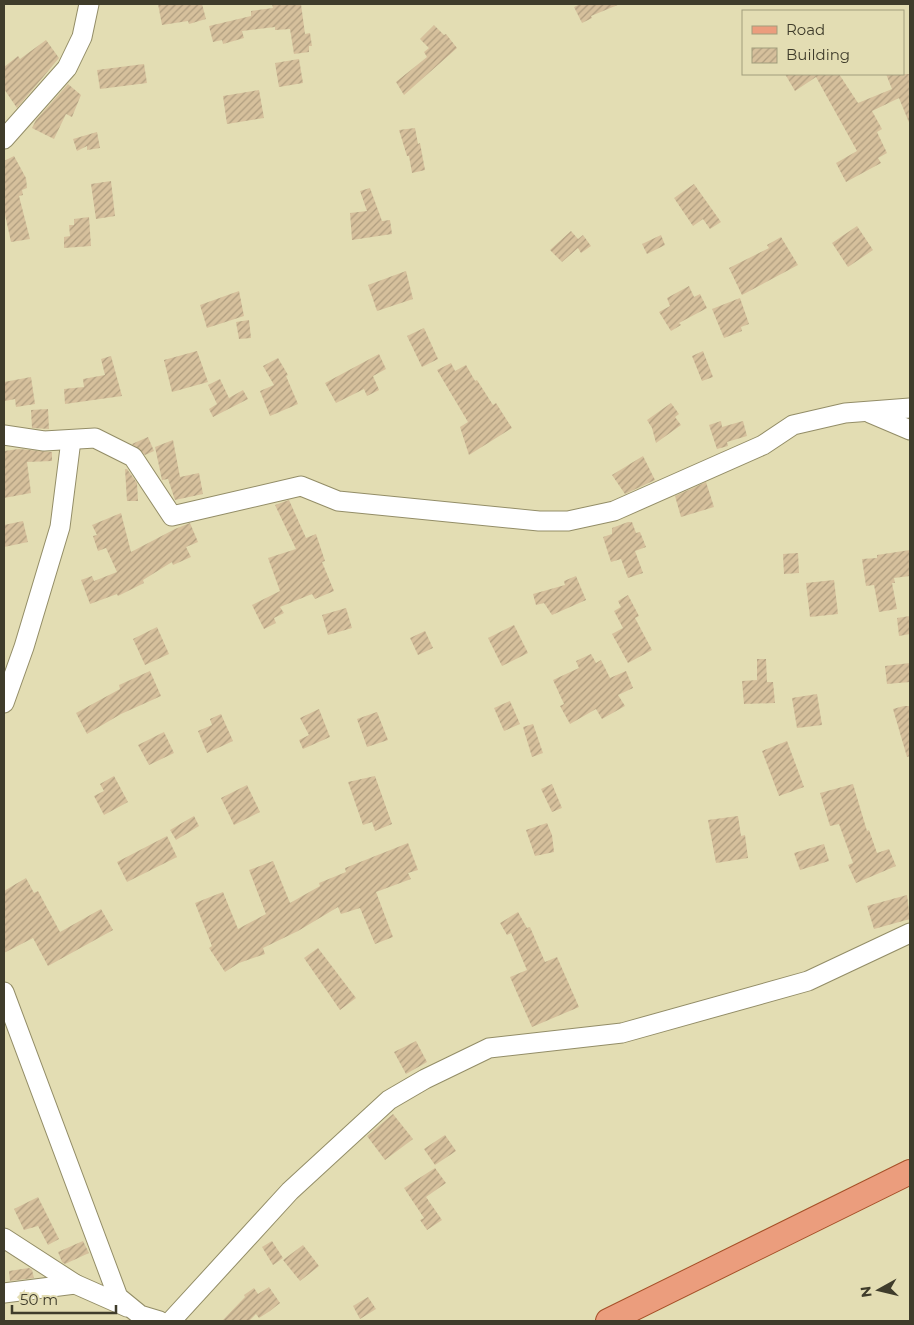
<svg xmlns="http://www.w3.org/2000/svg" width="914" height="1325" font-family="Montserrat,sans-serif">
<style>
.building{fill:url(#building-hatch)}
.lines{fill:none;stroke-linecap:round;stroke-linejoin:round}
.minor-casing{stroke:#938d67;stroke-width:21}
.major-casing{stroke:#a65028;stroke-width:26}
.minor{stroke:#fff;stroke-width:19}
.major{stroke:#eb9d7d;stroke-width:24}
</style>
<defs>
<pattern id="building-hatch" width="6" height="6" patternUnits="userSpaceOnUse" patternTransform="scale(1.25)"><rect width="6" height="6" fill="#d6c09c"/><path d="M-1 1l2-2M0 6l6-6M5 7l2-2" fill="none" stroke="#af9d7f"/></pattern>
</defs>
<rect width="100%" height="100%" fill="#e3ddb3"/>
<g class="building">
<polygon points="158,4 202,4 206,19 189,24 188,21 162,25"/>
<polygon points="272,4 301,4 305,34 310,33 312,46 309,46 309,52 294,54 290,29 275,30 275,27 242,31 244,38 223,44 222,40 213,42 209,26 251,16 251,11 273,8"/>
<polygon points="580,4 620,4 591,16 592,18 582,23 574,7"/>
<polygon points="434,25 444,35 446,34 457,48 404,95 396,82 427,57 424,52 429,48 420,39"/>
<polygon points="46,40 59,58 17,108 4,89 4,67 18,56 20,59"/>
<polygon points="299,59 303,83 279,87 275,63"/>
<polygon points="144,64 147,83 100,89 97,70"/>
<polygon points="785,74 839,74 858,103 892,89 886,74 910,74 910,125 899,98 872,111 882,129 877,132 887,153 878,158 881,163 846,182 836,163 857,151 816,77 795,91"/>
<polygon points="68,84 81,95 72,117 66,114 54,139 32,128 36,120"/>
<polygon points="259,90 264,118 227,124 223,96"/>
<polygon points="415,128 418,144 420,143 425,170 412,173 409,156 407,156 399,130"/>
<polygon points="97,132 100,148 87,150 87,146 77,151 73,139"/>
<polygon points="14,156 26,178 27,188 22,190 23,195 19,196 30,239 11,242 4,210 4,161"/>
<polygon points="111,181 115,216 96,219 91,184"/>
<polygon points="694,184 721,222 710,229 703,219 693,226 674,198"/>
<polygon points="370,188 382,221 390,220 392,234 352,240 350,213 367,211 360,191"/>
<polygon points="89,217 91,246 64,248 64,237 70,236 69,225 74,225 74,219"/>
<polygon points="857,226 873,250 848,267 832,243"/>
<polygon points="571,231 578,239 583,235 591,246 581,253 578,248 562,262 550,250"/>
<polygon points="661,235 665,245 647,254 642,244"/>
<polygon points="781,237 798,265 742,295 729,268 769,248 767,245"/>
<polygon points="406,271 413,299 377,311 368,285"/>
<polygon points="689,286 694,297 700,294 707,308 679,323 681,325 671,331 659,312 670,306 667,298"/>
<polygon points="239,291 244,316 207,328 200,305"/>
<polygon points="740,298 749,324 741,327 742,331 724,338 712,309"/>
<polygon points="249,320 251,338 239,339 236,322"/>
<polygon points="424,328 438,359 422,367 407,336"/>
<polygon points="197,351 208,382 172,392 164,360"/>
<polygon points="703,351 713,377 702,381 692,356"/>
<polygon points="379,354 386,369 373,376 379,390 367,396 364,389 336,403 325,383"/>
<polygon points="111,356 122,396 65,404 64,389 84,387 83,379 105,375 101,359"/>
<polygon points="278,358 288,375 286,376 298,404 270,416 260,391 274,385 263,366"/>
<polygon points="451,363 455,371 466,365 475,381 477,380 493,405 496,403 512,428 469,455 460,427 468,422 437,370"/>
<polygon points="31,377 35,404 16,407 15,399 5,401 4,382"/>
<polygon points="220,379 229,398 243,390 248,399 213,417 209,409 217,404 208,385"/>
<polygon points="671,403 679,414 675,417 681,425 656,443 652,428 647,420"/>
<polygon points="48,409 49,429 32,428 31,410"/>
<polygon points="721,421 722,427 743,421 747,436 727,442 728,446 717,449 709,425"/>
<polygon points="148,437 154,451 145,455 132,444"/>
<polygon points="173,440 180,477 199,473 203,494 175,500 168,479 162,480 155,447"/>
<polygon points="19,449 52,452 52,461 27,462 31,493 4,498 4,451"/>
<polygon points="643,456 655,480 625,494 612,475"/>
<polygon points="125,469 127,469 137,483 138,501 127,501"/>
<polygon points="706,482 714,507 681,517 675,496"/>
<polygon points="289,500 306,538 316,534 325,561 322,562 334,591 315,599 312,594 280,607 284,613 274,618 276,623 264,629 252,605 280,591 268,558 296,549 275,505"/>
<polygon points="121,513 131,552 175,529 190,523 198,542 186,547 191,557 173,565 172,562 143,580 144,583 118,596 117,594 90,604 81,580 92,576 94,581 117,572 106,548 98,551 93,536 97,535 92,525"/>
<polygon points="23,521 28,542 4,547 4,525"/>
<polygon points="628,522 632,522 636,533 640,532 646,547 635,551 643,573 628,578 621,559 611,562 603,537 612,534 612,528"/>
<polygon points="910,550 910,576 894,578 895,583 892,583 897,609 879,612 874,585 866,586 862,559 877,558 877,555"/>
<polygon points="798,553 799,573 784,574 783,554"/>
<polygon points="576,576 586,600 552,615 544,603 536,605 533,594 565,585 564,581"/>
<polygon points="834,580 838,614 810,617 806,583"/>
<polygon points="628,595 639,616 635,618 652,650 628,663 612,634 623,628 614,611 621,607 618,601"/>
<polygon points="346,608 352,628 328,635 322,615"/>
<polygon points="910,616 910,634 899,636 897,618"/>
<polygon points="514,625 528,653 502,666 488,638"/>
<polygon points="157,627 169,654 145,665 133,639"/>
<polygon points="425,631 433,648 418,655 410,638"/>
<polygon points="591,654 596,663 601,660 610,678 626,671 633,688 618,695 625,706 602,719 596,709 570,724 560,706 564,704 553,680 579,668 576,661"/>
<polygon points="757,659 766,659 767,682 773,682 775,703 744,704 742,681 757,680"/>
<polygon points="910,663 910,682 887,684 885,666"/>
<polygon points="150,671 161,696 121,714 87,734 76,713 120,689 119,685"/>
<polygon points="817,694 822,725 797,728 792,698"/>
<polygon points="510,701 520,724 504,731 494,708"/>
<polygon points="904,706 910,706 910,756 907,757 893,709"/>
<polygon points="319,709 330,737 303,749 299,740 309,735 300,718"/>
<polygon points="377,712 388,740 367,747 357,719"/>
<polygon points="221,714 233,741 207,753 198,731 212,725 210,719"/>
<polygon points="533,724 543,753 532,757 523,727"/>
<polygon points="164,732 174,753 149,765 138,745"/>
<polygon points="787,741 804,787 779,796 762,751"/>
<polygon points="114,776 128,802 104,815 94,796 104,791 100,784"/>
<polygon points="375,776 392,824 375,831 372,822 363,825 348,782"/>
<polygon points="552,784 562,808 552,812 541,789"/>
<polygon points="853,784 867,831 869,830 877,853 889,849 896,866 856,883 848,865 853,863 839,824 830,826 820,793"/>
<polygon points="247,785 260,812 234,825 221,798"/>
<polygon points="194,816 199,826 176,840 170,830"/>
<polygon points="738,816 741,836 745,835 748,858 716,863 708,820"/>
<polygon points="547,823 552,835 554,852 535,856 526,830"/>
<polygon points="167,836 177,857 127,882 117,862"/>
<polygon points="408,843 418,870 408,873 411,879 376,892 393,937 375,944 360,908 341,914 338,907 298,931 263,948 265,954 239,963 225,972 209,948 212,946 195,903 223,892 238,929 266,914 249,870 273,861 290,903 320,886 319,883 346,872 345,868"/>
<polygon points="824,844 829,861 800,870 794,853"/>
<polygon points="26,878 34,893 38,891 60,932 101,909 113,930 48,966 33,938 4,953 4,891"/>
<polygon points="907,895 910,919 874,929 867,906"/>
<polygon points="518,912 527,928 530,927 545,962 557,957 579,1007 532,1027 510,977 527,970 511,933 507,935 500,923"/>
<polygon points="318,948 356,998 340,1010 304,958"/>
<polygon points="416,1041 427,1062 406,1074 394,1052"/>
<polygon points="393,1114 413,1139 385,1160 367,1136"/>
<polygon points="445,1135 456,1151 435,1165 424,1149"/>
<polygon points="435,1168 446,1183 426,1197 442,1220 427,1230 420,1220 424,1218 404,1188"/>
<polygon points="38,1197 59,1239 48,1245 38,1226 24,1230 14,1209"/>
<polygon points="83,1241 89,1253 65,1264 62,1262 58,1252"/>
<polygon points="272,1241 283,1258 273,1265 262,1247"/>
<polygon points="303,1245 319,1266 300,1281 283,1260"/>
<polygon points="29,1268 32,1270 34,1278 10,1281 9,1271"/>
<polygon points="269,1287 280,1303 270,1311 259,1318 256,1314 249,1321 222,1321 245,1297 244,1295 254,1288 258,1294"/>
<polygon points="368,1297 376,1309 360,1319 353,1306"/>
</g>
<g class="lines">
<g class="minor-casing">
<g id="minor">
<polyline points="4,139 67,68 82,37 89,4"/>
<polyline points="870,413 910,430"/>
<polyline points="4,435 44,441 95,438 133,457 172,516 301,486 338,501 539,521 568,521 614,511 763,445 793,425 845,413 910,408"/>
<polyline points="4,703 24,647 60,527 71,440"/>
<polyline points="4,992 118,1297 140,1315 160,1321"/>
<polyline points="4,1238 75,1284 127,1307"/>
<polyline points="4,1293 75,1284"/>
<polyline points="171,1321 290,1191 389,1100 425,1079 489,1048 622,1033 808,981 910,933"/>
</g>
</g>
<g class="major-casing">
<polyline id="major" points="608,1321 910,1172"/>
</g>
<use href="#minor" class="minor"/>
<use href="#major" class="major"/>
</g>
<rect width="914" height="1325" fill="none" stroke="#3f3c2b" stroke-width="10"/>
<rect x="742" y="10" width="162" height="65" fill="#e3ddb3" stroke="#a19d7d"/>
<rect x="752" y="26" width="25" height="8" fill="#eb9d7d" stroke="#a19d7d"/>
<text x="786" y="35" font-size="15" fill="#3f3c2b">Road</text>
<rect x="752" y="48" width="25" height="15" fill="url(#building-hatch)" stroke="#a19d7d"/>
<text x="786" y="60" font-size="15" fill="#3f3c2b">Building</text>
<g transform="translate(879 1290) rotate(262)" stroke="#e3ddb3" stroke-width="4" paint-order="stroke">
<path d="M0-4L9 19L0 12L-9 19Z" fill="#3f3c2b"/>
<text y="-8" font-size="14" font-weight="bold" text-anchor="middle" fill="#3f3c2b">N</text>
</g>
<path d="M12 1305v8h104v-8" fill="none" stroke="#3f3c2b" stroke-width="2.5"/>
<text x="20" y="1305" font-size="15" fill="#3f3c2b" stroke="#e3ddb3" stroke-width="4" paint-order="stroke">50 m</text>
</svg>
